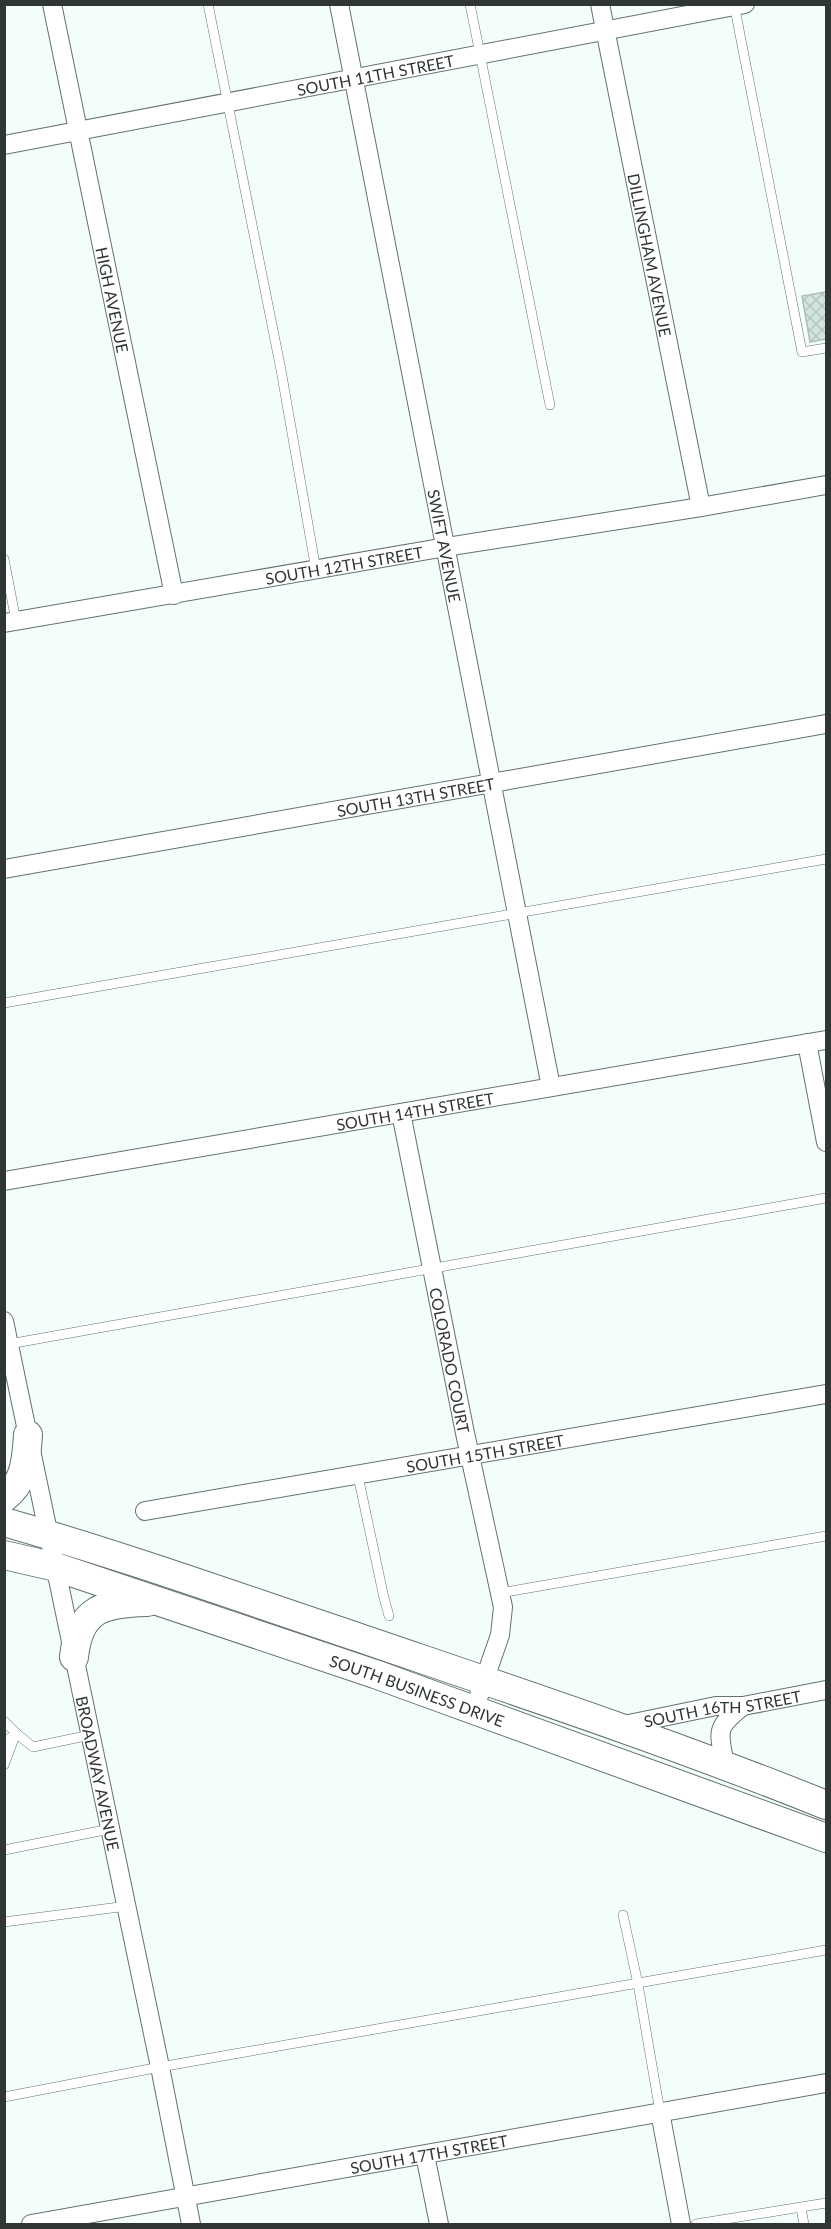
<svg xmlns="http://www.w3.org/2000/svg" width="831" height="2229" font-family="Lato,sans-serif">
<style>
.building{fill:url(#building-cross-hatch);stroke:#adbeb9;stroke-width:1.5}
.lines{fill:none;stroke-linecap:round;stroke-linejoin:round}
.lane-casing{stroke:#62736e;stroke-width:10}
.street-casing{stroke:#62736e;stroke-width:20}
.primary-casing{stroke:#62736e;stroke-width:30}
.lane{stroke:#fff;stroke-width:9}
.street{stroke:#fff;stroke-width:18}
.primary{stroke:#fff;stroke-width:28}
.labels{text-anchor:middle;dominant-baseline:central;stroke-width:6;stroke-linejoin:round;paint-order:stroke}
.street-label{font-size:16px;fill:#2f3634;stroke:#fff}
</style>
<defs>
<pattern id="building-cross-hatch" width="8" height="8" patternUnits="userSpaceOnUse" patternTransform="scale(1.5)"><rect width="8" height="8" fill="#d3e5e0"/><path d="M0 0l8 8M0 8l8-8" fill="none" stroke="#b5c5c1"/></pattern>
</defs>
<rect width="100%" height="100%" fill="#f3fefb"/>
<polygon class="building" points="826,292 826,339 810,342 802,296"/>
<g class="lines">
<g class="lane-casing">
<g id="lane">
<polyline points="208,4 281,370 316,570"/>
<polyline points="470,4 550,405"/>
<polyline points="734,4 802,352 826,348"/>
<polyline points="4,559 16,621"/>
<polyline points="4,1003 826,859"/>
<polyline points="9,1344 826,1198"/>
<polyline points="358,1476 384,1598 389,1616"/>
<polyline points="500,1593 826,1536"/>
<polyline points="4,1721 16,1733"/>
<polyline points="4,1743 16,1733"/>
<polyline points="4,1765 16,1733 33,1747 90,1735"/>
<polyline points="4,1850 110,1829"/>
<polyline points="623,1915 638,1984 660,2112"/>
<polyline points="4,1922 127,1906"/>
<polyline points="4,2097 160,2067 826,1950"/>
<polyline points="801,2208 804,2224"/>
<polyline points="696,2224 826,2203"/>
</g>
</g>
<g class="street-casing">
<g id="street">
<path id="s1" d="M52 4 174 595"/>
<path id="s2" d="M339 4 551 1087"/>
<path id="s3" d="M600 4 701 507"/>
<path id="s4" d="M4 145 745 4"/>
<path id="s5" d="M4 623 446 547 701 507 826 485"/>
<path id="s6" d="M4 869 826 724"/>
<polyline points="807,1043 826,1142"/>
<path id="s7" d="M401 1113 465 1433 503 1607 500 1635 474 1710"/>
<path id="s8" d="M4 1181 826 1040"/>
<path id="s9" d="M4 1321 160 2067 191 2224"/>
<path id="s10" d="M145 1511 826 1394"/>
<path id="s11" d="M619 1726 716 1706H743L826 1690"/>
<path d="M725 1765C719 1731 714 1729 743 1706"/>
<polyline points="660,2112 681,2224"/>
<polyline points="425,2155 439,2224"/>
<path id="s12" d="M31 2224 826 2083"/>
</g>
</g>
<g class="primary-casing">
<g id="primary">
<path d="M4 1498C26 1481 26 1460 28 1435"/>
<path d="M4 1522C124 1556 240 1598 357 1637 515 1691 672 1743 826 1805"/>
<path id="s13" d="M4 1555 56 1567 375 1674 826 1838"/>
<path d="M74 1657C79 1608 104 1603 147 1602"/>
</g>
</g>
<use href="#lane" class="lane"/>
<use href="#street" class="street"/>
<use href="#primary" class="primary"/>
</g>
<g class="labels">
<g class="street-label">
<text stroke="none"><textPath href="#s4" startOffset="378">SOUTH 11TH STREET</textPath></text>
<text stroke="none"><textPath href="#s3" startOffset="256">DILLINGHAM AVENUE</textPath></text>
<text stroke="none"><textPath href="#s1" startOffset="302">HIGH AVENUE</textPath></text>
<text stroke="none"><textPath href="#s2" startOffset="552">SWIFT AVENUE</textPath></text>
<text stroke="none"><textPath href="#s5" startOffset="345">SOUTH 12TH STREET</textPath></text>
<text stroke="none"><textPath href="#s6" startOffset="418">SOUTH 13TH STREET</textPath></text>
<text stroke="none"><textPath href="#s8" startOffset="417">SOUTH 14TH STREET</textPath></text>
<text stroke="none"><textPath href="#s7" startOffset="252">COLORADO COURT</textPath></text>
<text stroke="none"><textPath href="#s10" startOffset="345">SOUTH 15TH STREET</textPath></text>
<text stroke="none"><textPath href="#s13" startOffset="435">SOUTH BUSINESS DRIVE</textPath></text>
<text stroke="none"><textPath href="#s11" startOffset="105">SOUTH 16TH STREET</textPath></text>
<text stroke="none"><textPath href="#s9" startOffset="462">BROADWAY AVENUE</textPath></text>
<text stroke="none"><textPath href="#s12" startOffset="404">SOUTH 17TH STREET</textPath></text>
</g>
</g>
<rect width="831" height="2229" fill="none" stroke="#2f3634" stroke-width="12"/>
</svg>
